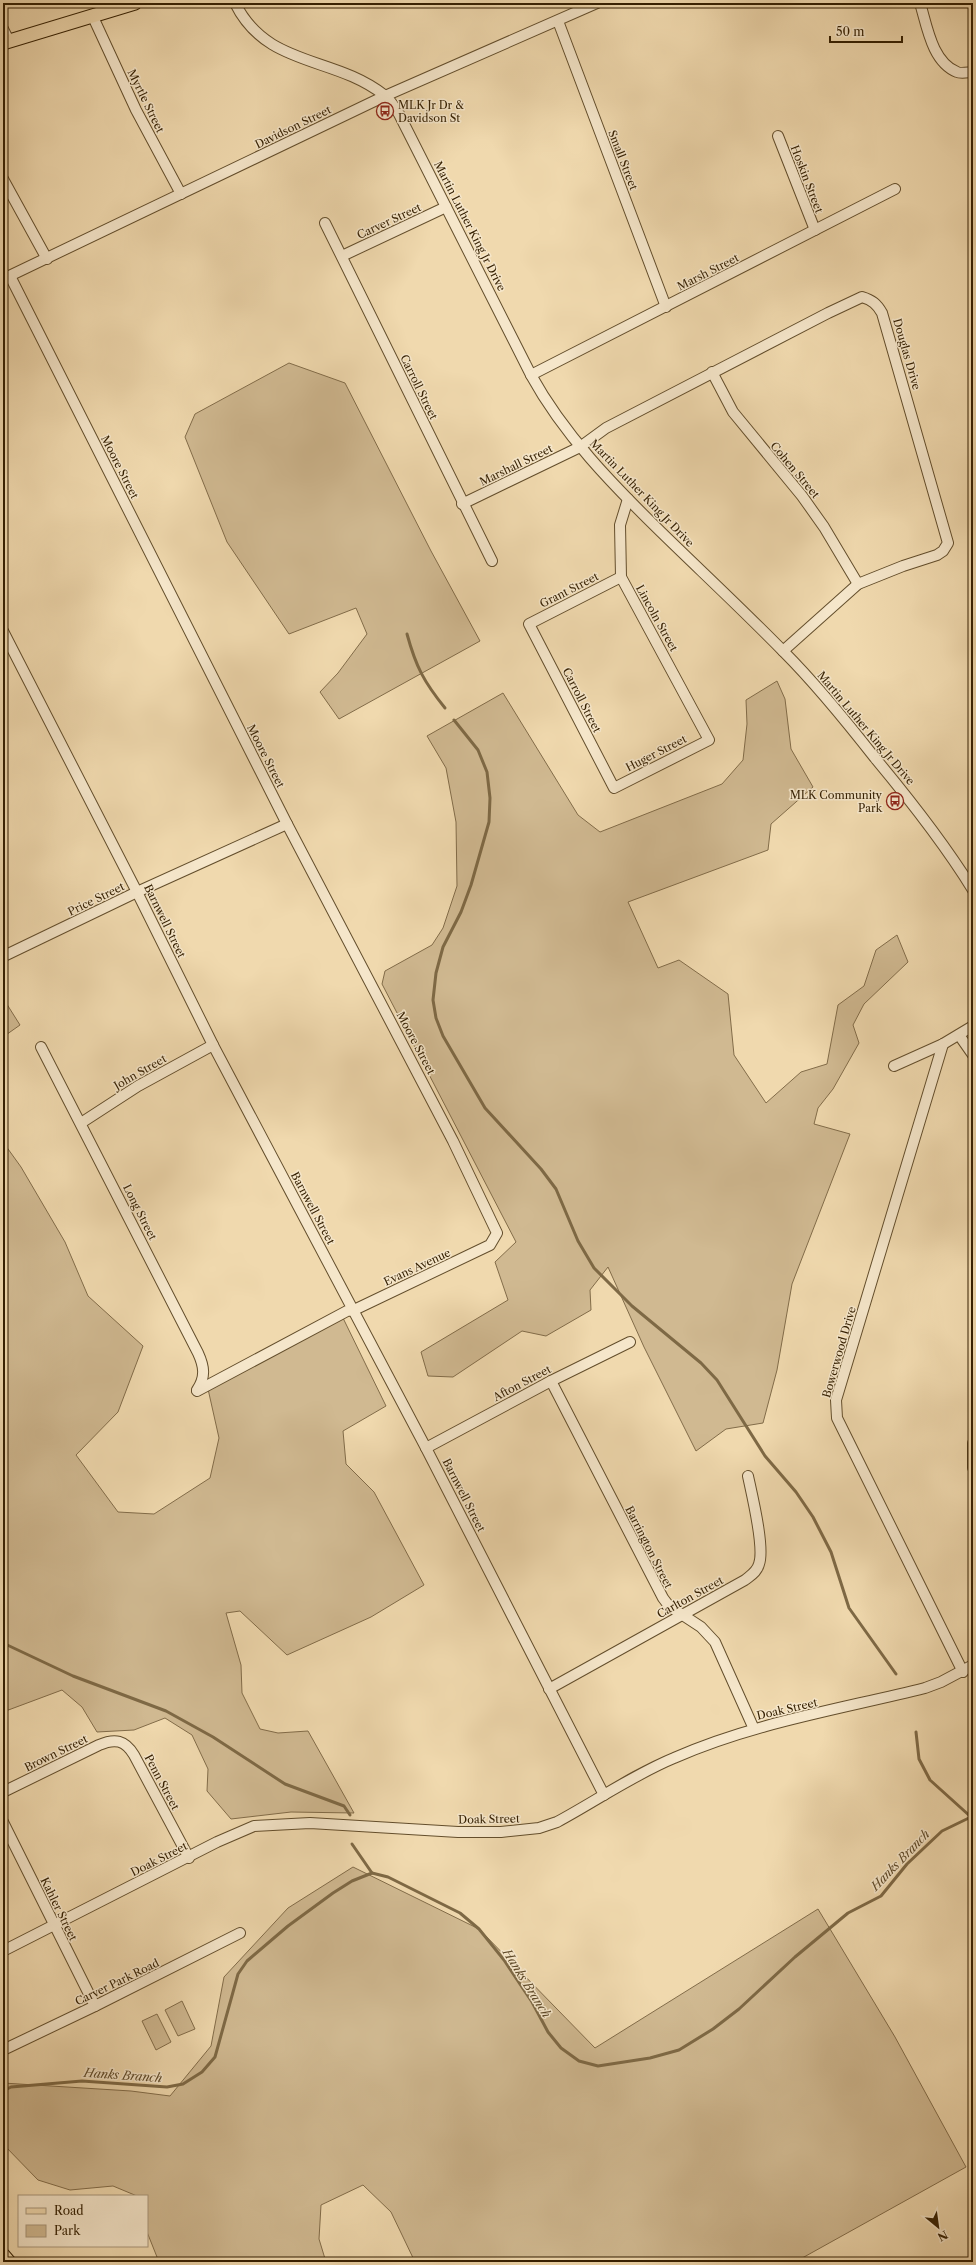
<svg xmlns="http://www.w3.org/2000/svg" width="976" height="2265" font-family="'Libre Caslon Text',serif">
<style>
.green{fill:#d0b991;stroke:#826c49}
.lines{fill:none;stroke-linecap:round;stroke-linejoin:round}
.stream{stroke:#7e6945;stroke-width:3}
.minor-casing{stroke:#634e2c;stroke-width:12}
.major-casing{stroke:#341f01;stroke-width:15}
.minor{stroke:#f5e6ca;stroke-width:10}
.major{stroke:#f0d9ae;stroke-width:13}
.labels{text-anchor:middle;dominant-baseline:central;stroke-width:3;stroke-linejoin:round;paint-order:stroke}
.street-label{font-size:11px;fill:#341f01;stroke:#f5e6ca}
.poi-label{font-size:11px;fill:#341f01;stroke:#f5e6ca;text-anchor:start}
.water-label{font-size:12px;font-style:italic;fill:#5f4a29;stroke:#f5e6ca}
</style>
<rect width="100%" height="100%" fill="#f0d9ae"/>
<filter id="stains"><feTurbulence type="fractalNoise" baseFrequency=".005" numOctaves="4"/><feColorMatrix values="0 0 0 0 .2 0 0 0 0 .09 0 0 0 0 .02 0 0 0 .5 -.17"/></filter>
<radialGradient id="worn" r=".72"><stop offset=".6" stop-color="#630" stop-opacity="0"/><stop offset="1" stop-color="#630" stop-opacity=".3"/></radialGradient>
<g class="green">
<polygon points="289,363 345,383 431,551 480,641 339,719 320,692 338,673 367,634 356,608 289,634 227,542 185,437 195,414"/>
<polygon points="777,681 785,699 791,749 813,787 771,824 768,850 628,902 658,968 679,960 728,994 734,1055 766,1103 801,1072 827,1064 838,1005 864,986 876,950 897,935 908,962 864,1004 853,1025 859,1043 833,1089 818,1108 814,1124 850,1134 792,1284 777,1370 763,1423 726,1429 696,1451 644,1347 608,1267 590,1290 591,1310 546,1336 522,1331 453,1377 428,1376 421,1352 508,1300 495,1262 516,1242 382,984 385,971 432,945 443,928 457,886 456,822 446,768 427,736 503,693 578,815 600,832 722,784 743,760 747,724 746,700"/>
<polygon points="3,998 20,1025 3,1037"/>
<polygon points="3,1142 21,1167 65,1242 88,1296 143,1346 118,1412 76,1455 118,1512 154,1514 210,1478 219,1438 208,1389 343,1318 386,1406 343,1431 346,1464 374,1492 424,1585 371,1617 287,1655 240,1611 226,1613 241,1665 242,1693 260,1729 278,1733 308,1731 354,1813 291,1812 231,1819 207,1791 208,1769 192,1735 165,1718 134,1730 97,1732 82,1707 62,1690 3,1712"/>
<polygon points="353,1867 479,1929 595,2048 818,1909 895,2037 966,2167 795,2262 415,2262 391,2212 363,2185 321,2205 319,2239 326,2262 159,2262 147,2232 147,2196 137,2196 113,2186 70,2190 38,2180 3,2144 3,2083 131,2091 170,2096 211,2046 224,1977 288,1908"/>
<polygon points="182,2001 195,2029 178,2036 165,2010"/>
<polygon points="157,2014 171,2042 156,2050 142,2021"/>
</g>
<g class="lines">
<g class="stream">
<path d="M407 634C416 667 424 682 445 708"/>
<polyline points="454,720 478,750 487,772 490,798 489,822 471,885 461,912 443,947 436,973 433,1000 436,1018 443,1036 485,1108 541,1169 556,1189 578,1241 594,1268 632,1306 701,1363 717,1380 765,1456 796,1492 813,1517 831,1552 849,1608 896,1674"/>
<polyline points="3,1643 73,1676 166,1711 213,1737 285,1784 344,1806 350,1815"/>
<polyline points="916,1732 919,1759 930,1780 971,1817"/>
<polyline points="352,1844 372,1873"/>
<polyline points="3,2091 11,2087 82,2081 167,2087 183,2084 202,2072 215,2057 238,1974 247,1961 288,1926 333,1893 352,1881 372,1873 388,1877 460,1913 479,1929 504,1960 532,2002 548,2032 561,2048 579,2061 598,2066 650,2058 679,2050 713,2029 739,2009 795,1957 848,1913 881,1896 907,1864 942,1831 973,1816"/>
</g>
<g class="minor-casing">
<g id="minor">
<path d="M235 3C267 68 333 55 384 95 390 99 395 108 399 114L531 375C564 435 612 484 661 532 702 572 744 611 784 652 817 685 846 721 875 758 910 800 944 843 973 890"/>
<path d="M920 3C927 26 932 62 957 72 961 74 969 72 973 72"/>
<polyline points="93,17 136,110 181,194"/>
<polyline points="558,21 666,307"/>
<polyline points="3,29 9,41"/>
<polyline points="778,136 815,230"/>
<polyline points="3,179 47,259"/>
<polyline points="325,223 492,561"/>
<polyline points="342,256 446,207"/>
<polyline points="10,276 287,824 453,1141 497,1233 490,1245 354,1310 347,1311 197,1391"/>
<polyline points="3,279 385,96 597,3"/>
<polyline points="712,372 733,412 802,496 824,527 858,584"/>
<polyline points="531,375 895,189"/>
<path d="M462 504 580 447 606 428 828 313 862 297C872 300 877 304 882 313L948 543 943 551 937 555 903 566 858 584 783 651"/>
<polyline points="621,577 529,624 614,788 709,740 621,577 620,525 628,499"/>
<polyline points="3,631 137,892 213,1045 426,1448 604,1795"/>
<polyline points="3,954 4,956 137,892 287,824"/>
<polyline points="959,1035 973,1055"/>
<polyline points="943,1044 836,1400 837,1418 963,1672"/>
<path d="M41 1047 198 1353C204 1366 206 1377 197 1390"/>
<polyline points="894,1066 943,1044 973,1026"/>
<polyline points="81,1123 138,1086 213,1045"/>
<polyline points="551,1381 663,1598 669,1606 701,1627 715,1642 754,1729"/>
<polyline points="973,1443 973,1468"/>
<polyline points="426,1448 551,1381 630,1342"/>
<path d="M549 1689 745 1580C751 1575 757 1572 759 1564 765 1548 752 1495 748 1476"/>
<path d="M3 1792 99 1745C115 1738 125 1740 134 1755L189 1858"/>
<polyline points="3,1822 95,2006"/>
<path d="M3 1951 217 1842 254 1826 310 1823 458 1832H501L539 1828 557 1822C596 1801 633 1775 674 1758 753 1723 841 1709 925 1688L941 1682 973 1665"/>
<polyline points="3,2050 95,2006 240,1933"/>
</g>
</g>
<g class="major-casing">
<g id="major">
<polyline points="3,43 135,3"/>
<polyline points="3,2255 9,2262"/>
</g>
</g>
<use href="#minor" class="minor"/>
<use href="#major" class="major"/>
</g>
<defs>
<g id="bus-ring" transform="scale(0.9)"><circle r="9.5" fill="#f5e6ca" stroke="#8f2418" stroke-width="1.5"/><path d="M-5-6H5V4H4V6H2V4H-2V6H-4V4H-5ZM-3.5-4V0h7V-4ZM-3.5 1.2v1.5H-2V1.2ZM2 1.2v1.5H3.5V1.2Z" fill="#8f2418"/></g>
</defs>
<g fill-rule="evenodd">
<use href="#bus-ring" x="385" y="111"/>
<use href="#bus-ring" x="895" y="801"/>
</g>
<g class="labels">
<g class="street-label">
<text transform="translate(146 101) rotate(64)">Myrtle Street</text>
<text transform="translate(293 127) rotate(-26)">Davidson Street</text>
<text transform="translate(623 160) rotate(69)">Small Street</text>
<text transform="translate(807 179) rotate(69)">Hoskin Street</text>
<text transform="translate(389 221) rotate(-25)">Carver Street</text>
<text transform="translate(470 226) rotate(63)">Martin Luther King Jr Drive</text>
<text transform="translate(708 272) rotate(-27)">Marsh Street</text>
<text transform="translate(907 354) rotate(74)">Douglas Drive</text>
<text transform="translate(419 387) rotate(64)">Carroll Street</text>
<text transform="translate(516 465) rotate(-26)">Marshall Street</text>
<text transform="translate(120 467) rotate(63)">Moore Street</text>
<text transform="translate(795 470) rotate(50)">Cohen Street</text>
<text transform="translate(642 493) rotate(46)">Martin Luther King Jr Drive</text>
<text transform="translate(569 590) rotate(-27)">Grant Street</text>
<text transform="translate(657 618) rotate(61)">Lincoln Street</text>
<text transform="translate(582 700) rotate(63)">Carroll Street</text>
<text transform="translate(866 728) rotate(50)">Martin Luther King Jr Drive</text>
<text transform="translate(656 753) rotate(-27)">Huger Street</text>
<text transform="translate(266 756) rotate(63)">Moore Street</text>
<text transform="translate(96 899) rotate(-26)">Price Street</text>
<text transform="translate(165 921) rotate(64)">Barnwell Street</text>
<text transform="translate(416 1043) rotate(62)">Moore Street</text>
<text transform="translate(140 1072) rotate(-30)">John Street</text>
<text transform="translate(313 1208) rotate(62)">Barnwell Street</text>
<text transform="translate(140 1212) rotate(63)">Long Street</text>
<text transform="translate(417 1267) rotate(-25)">Evans Avenue</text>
<text transform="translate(839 1352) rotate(-74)">Bowerwood Drive</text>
<text transform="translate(522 1383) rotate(-28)">Afton Street</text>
<text transform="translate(464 1495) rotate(63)">Barnwell Street</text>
<text transform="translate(649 1547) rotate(63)">Barrington Street</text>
<text transform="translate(690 1597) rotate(-29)">Carlton Street</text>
<text transform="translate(787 1709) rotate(-13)">Doak Street</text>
<text transform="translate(56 1753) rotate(-26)">Brown Street</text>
<text transform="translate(162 1782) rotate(62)">Penn Street</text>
<text transform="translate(489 1819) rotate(-1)">Doak Street</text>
<text transform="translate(159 1859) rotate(-27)">Doak Street</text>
<text transform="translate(59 1909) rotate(64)">Kahler Street</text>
<text transform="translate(117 1982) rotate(-26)">Carver Park Road</text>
</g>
<g class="poi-label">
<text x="398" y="105">MLK Jr Dr &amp;<tspan x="398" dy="13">Davidson St</tspan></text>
<text x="882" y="795" text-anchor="end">MLK Community<tspan x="882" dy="13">Park</tspan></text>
</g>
<g class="water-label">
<text transform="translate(900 1860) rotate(-46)">Hanks Branch</text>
<text transform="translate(527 1983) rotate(58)">Hanks Branch</text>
<text transform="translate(123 2075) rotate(4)">Hanks Branch</text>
</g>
</g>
<rect width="976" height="2265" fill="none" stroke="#f0d9ae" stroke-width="16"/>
<rect x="4" y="4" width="968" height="2257" fill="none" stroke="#341f01" stroke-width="2"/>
<rect x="8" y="8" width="960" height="2249" fill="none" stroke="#341f01"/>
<rect x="18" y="2195" width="130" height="52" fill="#f5e6ca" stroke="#a8967a"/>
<rect x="26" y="2208" width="20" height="6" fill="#f0d9ae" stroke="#a8967a"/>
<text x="54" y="2215" font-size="12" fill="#341f01">Road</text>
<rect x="26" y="2225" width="20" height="12" fill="#d0b991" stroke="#a8967a"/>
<text x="54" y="2235" font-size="12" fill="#341f01">Park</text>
<g transform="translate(938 2227) rotate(151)" stroke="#f5e6ca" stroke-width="3" paint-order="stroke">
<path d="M0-3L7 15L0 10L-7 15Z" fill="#341f01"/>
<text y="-6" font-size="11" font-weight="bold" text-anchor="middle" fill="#341f01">N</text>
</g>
<path d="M830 36v6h72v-6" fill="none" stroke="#341f01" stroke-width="2"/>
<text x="836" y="36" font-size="12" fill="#341f01" stroke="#f5e6ca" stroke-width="3" paint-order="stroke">50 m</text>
<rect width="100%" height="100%" filter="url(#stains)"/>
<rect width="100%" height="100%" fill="url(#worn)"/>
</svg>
